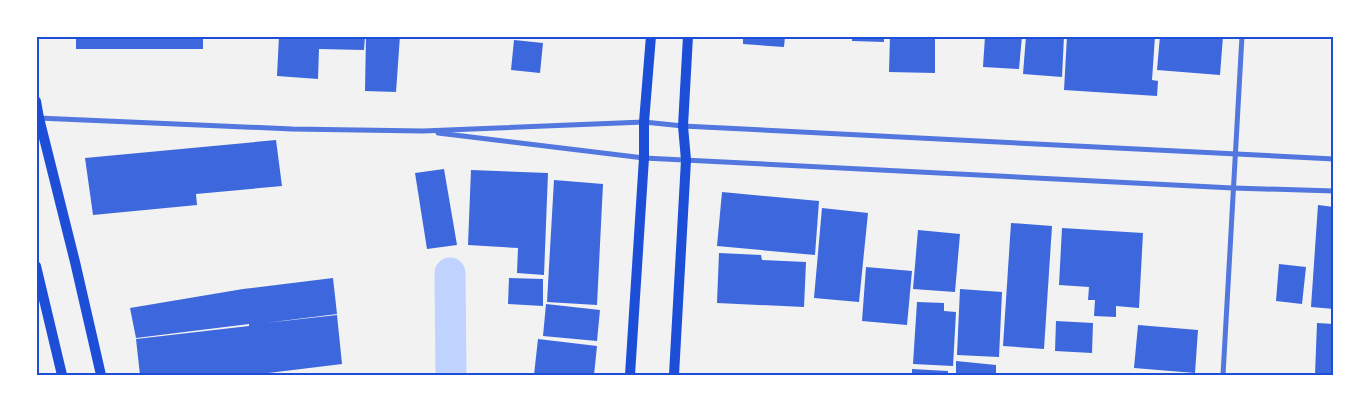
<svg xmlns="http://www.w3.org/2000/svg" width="1370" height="411" font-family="Ubuntu,sans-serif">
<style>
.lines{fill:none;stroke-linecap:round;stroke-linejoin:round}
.canal{stroke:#bfd3fe;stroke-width:31}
.building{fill:#3d67dc}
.minor{stroke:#5277de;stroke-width:5}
.secondary{stroke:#1d4ed8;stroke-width:10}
.neatline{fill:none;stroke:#1d4ed8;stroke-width:2}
</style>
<rect width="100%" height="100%" fill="#f2f2f2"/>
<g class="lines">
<polyline class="canal" points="450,273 451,375"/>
</g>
<g class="building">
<rect x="76" y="36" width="127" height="13"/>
<polygon points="279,36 365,36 364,50 319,49 318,79 277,76"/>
<polygon points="366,36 400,36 396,92 365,91"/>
<polygon points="743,36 785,36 784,47 743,44"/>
<polygon points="852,36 884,36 884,42 852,41"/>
<polygon points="890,36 935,36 935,73 889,72"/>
<polygon points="985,36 1022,36 1019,69 983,67"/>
<polygon points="1026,36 1064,36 1062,77 1023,74"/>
<polygon points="1067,36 1155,36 1152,80 1158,81 1157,96 1064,90"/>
<polygon points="1160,36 1223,36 1220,75 1157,70"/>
<polygon points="514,40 543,43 540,73 511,70"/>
<polygon points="276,140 282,186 196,194 197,205 93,215 85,158"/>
<polygon points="444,169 457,245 427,249 415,173"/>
<polygon points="471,170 548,173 544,275 517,273 518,248 468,245"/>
<polygon points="554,180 603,184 597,305 547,302"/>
<polygon points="722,192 819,201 815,255 717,246"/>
<polygon points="1318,205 1334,207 1334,309 1311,307"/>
<polygon points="822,208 868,213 859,302 814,298"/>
<polygon points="1011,223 1052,226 1044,349 1003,346"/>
<polygon points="1062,228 1143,233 1139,308 1116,306 1116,317 1094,316 1095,300 1088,300 1089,287 1059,285"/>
<polygon points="918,230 960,234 955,292 913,289"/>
<polygon points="719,253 761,255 762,260 806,262 804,307 717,303"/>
<polygon points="1279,264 1306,267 1302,304 1276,301"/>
<polygon points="866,267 912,271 907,325 862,321"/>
<polygon points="333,278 337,314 265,323 337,315 342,364 252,375 140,375 136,339 249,326 249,324 136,338 130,308 243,289"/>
<polygon points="509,278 543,279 543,306 508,304"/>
<polygon points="960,289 1002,292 999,357 957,355"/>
<polygon points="917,302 944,303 944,311 956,312 953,366 913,364"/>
<polygon points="546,304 600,310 597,341 543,336"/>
<polygon points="1056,321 1093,323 1092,353 1055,351"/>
<polygon points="1317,323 1334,324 1334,375 1315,375"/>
<polygon points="1138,325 1198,330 1195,373 1134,368"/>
<polygon points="538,339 597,346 594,375 534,375"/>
<polygon points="956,361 996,365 996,375 956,375"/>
<polygon points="912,369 948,371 948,375 912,375"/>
</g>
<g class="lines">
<g class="minor">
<polyline points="38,118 292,129 423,131 644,122 683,126 1334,159"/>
<polyline points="438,133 644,158 1233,188 1334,191"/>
<polyline points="1223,375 1242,36"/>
</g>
<g class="secondary">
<polyline points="36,101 39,118 75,262 101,375"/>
<polyline points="36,266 62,375"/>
<polyline points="630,375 644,158 644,122 651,36"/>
<polyline points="674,375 686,160 683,126 688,36"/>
</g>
</g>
<rect width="1370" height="411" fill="none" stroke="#ffffff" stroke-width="75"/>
<rect x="38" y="38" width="1294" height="336" class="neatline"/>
</svg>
